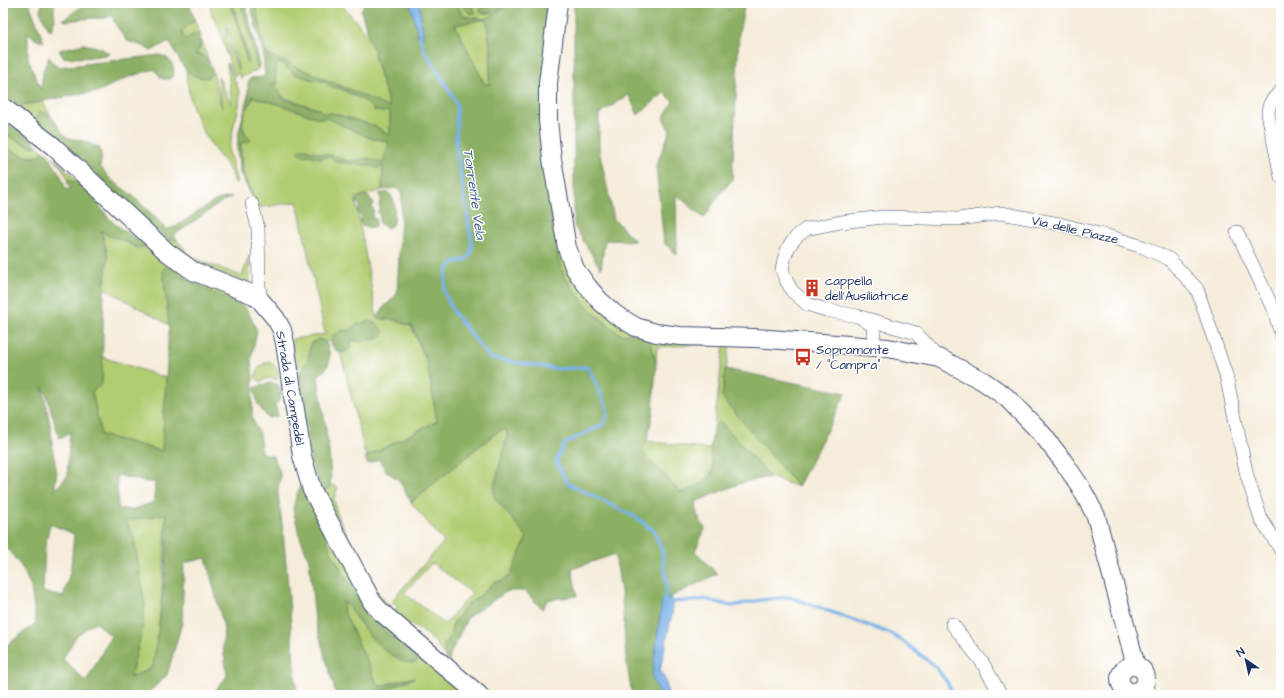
<svg xmlns="http://www.w3.org/2000/svg" width="1284" height="698" font-family="'Architects Daughter',sans-serif">
<style>
.green{fill:#b1cc71;stroke:#667e68;fill-rule:evenodd}
.forest{fill:#8cb063;stroke:#547060;fill-rule:evenodd}
.water{fill:#79b1e8;stroke:#4a70a3}
.lines{fill:none;stroke-linecap:round;stroke-linejoin:round}
.stream{stroke:#79b1e8;stroke-width:3.5}
.street-casing{stroke:#3c4b70;stroke-width:14}
.secondary-casing{stroke:#3c4b70;stroke-width:20}
.street{stroke:#fff;stroke-width:13}
.secondary{stroke:#fff;stroke-width:18}
.labels{text-anchor:middle;dominant-baseline:central;stroke-width:3;stroke-linejoin:round;paint-order:stroke}
.street-label{font-size:13px;fill:#1b2f5e;stroke:#fff}
.poi-label{font-size:13px;fill:#1b2f5e;stroke:#fff;text-anchor:start}
.water-label{font-size:14px;font-style:italic;fill:#3c5c8e;stroke:#fff}
</style>
<rect width="100%" height="100%" fill="#fff"/>
<filter id="ink" filterUnits="userSpaceOnUse"><feTurbulence type="fractalNoise" baseFrequency=".025" numOctaves="2"/><feDisplacementMap in="SourceGraphic" scale="8" xChannelSelector="R" yChannelSelector="G"/><feConvolveMatrix kernelMatrix="1 2 1 2 8 2 1 2 1" color-interpolation-filters="sRGB"/></filter>
<filter id="wash" filterUnits="userSpaceOnUse"><feTurbulence type="fractalNoise" baseFrequency=".012" numOctaves="4" result="noise"/><feDisplacementMap in="SourceGraphic" scale="16" xChannelSelector="R" yChannelSelector="G"/><feGaussianBlur stdDeviation="0.9" result="paint"/><feColorMatrix in="noise" values="0 0 0 0 0 0 0 0 0 0 0 0 0 0 0 0 0 1.4 0 .05"/><feComposite in="paint" operator="in"/></filter>
<g filter="url(#wash)">
<rect width="100%" height="100%" fill="#f5ecd9"/>
<g class="green">
<path d="M210 3H245L260 65 257 70 240 78 238 72 235 76 231 68 219 28 211 13ZM227 27 238 67V70L227 38Z"/>
<path d="M250 3H339C350 13 359 24 367 35 371 40 371 46 375 49L374 52V55L390 109 355 92 263 53Z"/>
<path d="M456 3H461L463 7 475 10 468 3H477L481 5 494 3 481 8 493 12 509 3H521L486 19 491 51 489 85 484 83 455 25 484 19C469 18 462 18 456 3Z"/>
<polygon points="195,21 199,31 186,39 183,36 182,31 189,24"/>
<polygon points="201,39 209,62 203,55 196,55 200,48"/>
<path d="M227 63 240 92 239 107 234 125 229 151 237 182 235 183C229 166 224 162 214 149 197 124 188 101 186 71L200 78 208 77 213 72 222 108 218 76 232 106Z"/>
<polygon points="278,63 281,63 295,74 314,80 323,81 332,87 339,88 365,101 374,110 390,111 390,136 375,126 332,113 325,114 318,109 282,97 280,92 272,84 276,79 276,66"/>
<polygon points="3,94 21,105 43,102 51,116 44,112 50,133 67,146 168,239 177,240 191,257 242,276 249,256 250,281 247,283 193,263 3,99"/>
<path d="M252 95 262 100 272 102 318 118H327L370 138 389 142 383 166 382 190 356 198V202L377 318 394 320 411 326 427 362 437 421 366 457 337 339 326 342 319 339 310 347 308 361 303 367 293 365 292 339 325 334 297 202 257 208 252 193 245 179 241 161V143L251 140C235 124 245 114 253 99Z"/>
<path d="M3 133 29 146H37L43 151 41 155C27 160 16 152 3 146Z"/>
<polygon points="52,156 87,189 68,179 62,168"/>
<polygon points="552,201 558,235 630,332 625,335 620,334 588,308 580,299 573,287 564,276 558,259 506,229 553,226 551,216"/>
<path d="M100 228 109 236 118 238 138 248 144 242 232 296 237 302C215 293 188 285 172 267H166L163 270 169 325 104 288 108 256Z"/>
<polygon points="649,338 730,343 722,397 798,487 770,477 720,421 714,427 724,343 657,347 656,364"/>
<polygon points="102,357 166,378 162,451 101,435 92,391 102,384"/>
<path d="M281 358 293 432 363 599 468 695H382L381 692 412 678C401 679 391 684 380 686L377 683 344 612 343 600 350 609 358 621 418 658 380 627 367 614 331 552 294 450 287 417Z"/>
<path d="M270 361 278 369V380C270 377 267 378 260 382L255 377C258 368 260 364 270 361Z"/>
<path d="M507 429V437L494 487V497L527 537 510 576 501 581 494 582 481 595 468 604 453 624 450 636 447 643 444 644 446 659 435 642 421 630 405 622 395 613 397 606 392 603 398 593 444 542 411 502 498 431ZM432 563 472 593 445 624 404 593Z"/>
<path d="M647 441 710 449C711 455 714 462 713 467 711 481 692 491 680 492L646 457 642 450Z"/>
<polygon points="330,485 338,487 334,499 337,514 359,559 377,591 390,608 379,599 322,490 326,490"/>
<path d="M166 514C165 566 161 616 153 667L130 678 141 634 145 605 134 538 126 521Z"/>
</g>
<g class="forest">
<path d="M3 3H29L44 42 35 39 28 32V59L41 90 43 71 49 56 52 62 60 67 159 55C170 57 176 65 173 77L168 79H162L154 69 126 78 97 92 75 95 21 105 3 94Z"/>
<polygon points="42,3 55,3 54,11 55,20 51,30 48,28 40,11"/>
<path d="M86 3H189L195 21 189 24 182 31 183 36 186 39 199 31C202 40 201 46 196 55H203L209 62 213 72 208 78C184 79 180 59 169 41L151 51 143 46 127 41 114 22 112 15 106 18H91L68 21 63 20Z"/>
<polygon points="229,3 233,3 249,61 247,63 238,26"/>
<polygon points="241,3 245,3 260,65 257,68 252,45"/>
<path d="M250 3H255C257 11 257 18 261 25 259 34 265 45 267 54L355 92 390 108 374 55 375 49 372 47 361 11 364 3H410L418 36 423 34 419 3H456L462 15 467 17 486 19 512 3H551L552 201 551 216 553 226 554 236 558 259 564 276 573 287 580 299 600 319 620 334 625 335 630 332 649 338 656 364 653 412 647 441 642 450 646 457 680 492 685 491 701 484 711 476 713 467 710 449 714 427 720 421 770 477 741 483 695 502 697 514 705 529 695 551 717 574 662 601 659 695H632L626 658 622 598 615 554 572 569 577 596 548 600 542 609 525 591H508L503 594 468 617 451 652 449 662C444 657 444 651 444 644L447 643 450 636 453 624 468 604 481 595 494 582 501 581 510 576 527 537 494 497V487L507 437 506 429 498 431 411 502 399 480 387 472 378 459 368 464 366 461V457L437 421 427 362 412 326 394 320 377 318 384 307 397 294 402 195 400 191 396 188 382 190 383 166 378 168 367 165 337 162 330 157 319 158 310 155 304 156 298 152 301 149H306L318 153 332 155 348 161 369 158 374 161 383 163 389 142 370 138 327 118H318L272 102 262 100 252 96 253 98 244 112 242 125 245 134 251 140 247 142 241 143C239 154 241 168 244 179 247 186 252 192 254 200L240 173 237 151 238 135 248 96V82L251 78 265 77 263 53ZM486 19 491 51 489 85 484 83 455 25ZM278 63H281L295 74 314 80 323 81 332 87 339 88 365 101 374 110 382 112 390 111V136L375 126 332 113 325 114 318 109 282 98 280 92 272 84H278C275 78 274 69 278 63Z"/>
<polygon points="461,3 468,3 476,13 471,14 463,7"/>
<path d="M494 3H509C501 8 491 15 481 13L480 10 481 8Z"/>
<polygon points="574,3 727,3 729,11 733,3 745,3 739,33 732,180 719,195 704,218 676,194 677,255 664,243 656,166 670,131 663,118 673,102 664,93 638,115 629,95 599,114 599,150 614,219 635,241 605,240 601,269 574,226"/>
<path d="M84 44 101 48 110 54C95 57 78 59 63 57L59 50Z"/>
<path d="M39 112C56 112 56 131 69 138 72 140 78 139 81 140 88 142 92 146 99 147 102 154 102 159 100 166L110 179 133 196 167 229 175 227 213 202 219 199 232 197 223 201 174 235 177 240 168 239 67 146 36 122V117Z"/>
<polygon points="3,119 34,142 37,146 29,146 3,133"/>
<path d="M3 146C14 151 35 165 43 151L47 153 62 178 65 188 68 190 70 189 67 181 68 179 87 189 107 216 115 224 131 235 144 242 145 246 139 248 118 238 109 236 101 230 108 256 104 288 102 384 92 391 101 435 162 451 169 325 163 270 166 266 172 267 180 276 209 291 237 302 247 309 257 331 251 360 253 377 252 415 255 426 260 434 261 452 268 455 273 456C276 463 281 471 280 479 279 484 277 489 278 494 288 561 290 628 297 695H212L227 676 223 647 224 628 206 558 184 563 182 623 167 675 146 695H3V639L7 645 36 623 31 587 23 569 8 549H3ZM42 386 47 396 59 438 64 436 70 432C69 446 67 461 68 475L54 491 57 472 53 453 51 429ZM117 475 146 482H155L154 502 131 510 118 508ZM166 514C169 563 160 618 153 667L130 678 141 634 145 605 134 538 126 521ZM50 524 74 534 71 569 63 597 43 592 45 546ZM95 622 111 636 86 682 63 659 76 636Z"/>
<path d="M388 192C397 200 394 212 394 223L388 228 380 224 379 220 380 215 377 212 380 209 379 204 381 199 379 194Z"/>
<path d="M364 195 369 197 374 203 372 207 374 210 372 217 376 219V224L374 227C367 228 362 228 360 221L362 217 358 213 360 206 356 202 359 197Z"/>
<path d="M370 321C377 324 382 327 384 334L382 337 374 340 369 339 361 342 352 340 351 343V348C342 355 336 353 331 344L332 336 344 330 349 331 355 325Z"/>
<path d="M319 339C327 342 327 344 329 351 331 365 328 367 318 377L329 451 331 479 330 485 326 490H322L311 465 299 373 308 361 311 343Z"/>
<polygon points="725,369 846,393 798,487 722,397"/>
<polygon points="269,383 278,384 282,392 279,401 275,404 278,416 268,418 258,405 254,388"/>
<path d="M303 485 316 512 331 552 367 614 380 627 418 658 417 661C415 662 414 663 412 663 400 665 375 642 368 634 359 623 353 610 343 601L344 612 377 683 380 686C392 684 402 679 414 678L381 692 382 695H336L315 620 309 560 299 534 293 509 296 496 300 487Z"/>
</g>
<g class="water">
<polygon points="410,3 419,3 423,34 421,39 418,36"/>
<polygon points="671,598 673,609 660,670 666,682 668,695 659,695 652,676 662,601"/>
</g>
<g class="lines">
<g class="stream">
<polyline points="420,36 423,48 429,58 454,98 457,106 456,147 472,243 471,253 466,260 454,262 447,269 444,292 454,313 490,358 557,369 588,367 604,401 608,413 604,424 565,443 556,461 567,483 637,518 654,531 662,551 667,585 664,603"/>
<polyline points="667,602 695,601 704,599 732,606 761,600 790,597 889,633 905,643 935,666 947,682 953,695"/>
</g>
</g>
</g>
<g filter="url(#ink)">
<g class="lines">
<g class="street-casing">
<g id="street">
<path d="M1281 91C1273 99 1268 103 1268 114L1281 177"/>
<polyline points="252,204 258,228 259,286 261,301"/>
<polyline points="1237,232 1274,311 1281,334"/>
<polyline points="864,320 873,325 874,340 876,347"/>
<polyline points="939,358 916,333 857,316 826,310 807,304 792,291 786,280 782,270 784,259 789,246 797,236 806,229 841,222 883,217 959,219 1001,213 1059,224 1111,237 1143,247 1169,259 1197,289 1226,375 1247,476 1261,519 1281,550"/>
<polyline points="952,624 982,662 1001,695"/>
<polyline points="1145,684 1151,695"/>
</g>
</g>
<g class="secondary-casing">
<g id="secondary">
<polyline points="558,3 548,83 548,120 552,159 567,248 575,269 588,287 600,301 616,315 636,327 656,333 680,336 755,338 888,348 939,358 983,381 1006,397 1042,434 1063,461 1080,486 1096,516 1136,666"/>
<polyline points="3,107 53,146 167,252 193,271 254,295 261,301 276,319 282,330 285,343 302,456 312,490 367,592 372,602 381,612 479,695"/>
<circle cx="1133" cy="679" r="13"/>
</g>
</g>
<use href="#street" class="street"/>
<use href="#secondary" class="secondary"/>
</g>
</g>
<defs>
<g id="building-bare" transform="scale(1.38)"><path d="M-4-6H4V6H1V3H-1V6H-4ZM-2.5-4.3h1.7v1.8h-1.7ZM.8-4.3h1.7v1.8H.8ZM-2.5-1h1.7V.8h-1.7ZM.8-1h1.7V.8H.8Z" fill="#c8321e" stroke="#fff" stroke-width="2.5" paint-order="stroke"/></g>
<g id="bus-bare" transform="scale(1.38)"><path d="M-5-6H5V4H4V6H2V4H-2V6H-4V4H-5ZM-3.5-4V0h7V-4ZM-3.5 1.2v1.5H-2V1.2ZM2 1.2v1.5H3.5V1.2Z" fill="#c8321e" stroke="#fff" stroke-width="2.5" paint-order="stroke"/></g>
</defs>
<g fill-rule="evenodd">
<use href="#building-bare" x="812" y="288"/>
<use href="#bus-bare" x="803" y="357"/>
</g>
<g class="labels">
<g class="street-label">
<text transform="translate(1075 230) rotate(13)">Via delle Piazze</text>
<text transform="translate(290 388) rotate(80)">Strada di Campedèl</text>
</g>
<g class="poi-label">
<text x="825" y="281">cappella<tspan x="825" dy="15">dell'Ausiliatrice</tspan></text>
<text x="816" y="350">Sopramonte<tspan x="816" dy="15">/ "Campra"</tspan></text>
</g>
<g class="water-label">
<text transform="translate(474 194) rotate(82)">Torrente Vela</text>
</g>
</g>
<rect width="1284" height="698" fill="none" stroke="#fff" stroke-width="16"/>
<g transform="translate(1246 660) rotate(326)" stroke="#ffffff" stroke-width="3" paint-order="stroke">
<path d="M0-3L7 15L0 10L-7 15Z" fill="#1b2f5e"/>
<text y="-6" font-size="11" font-weight="bold" text-anchor="middle" fill="#1b2f5e">N</text>
</g>
</svg>
